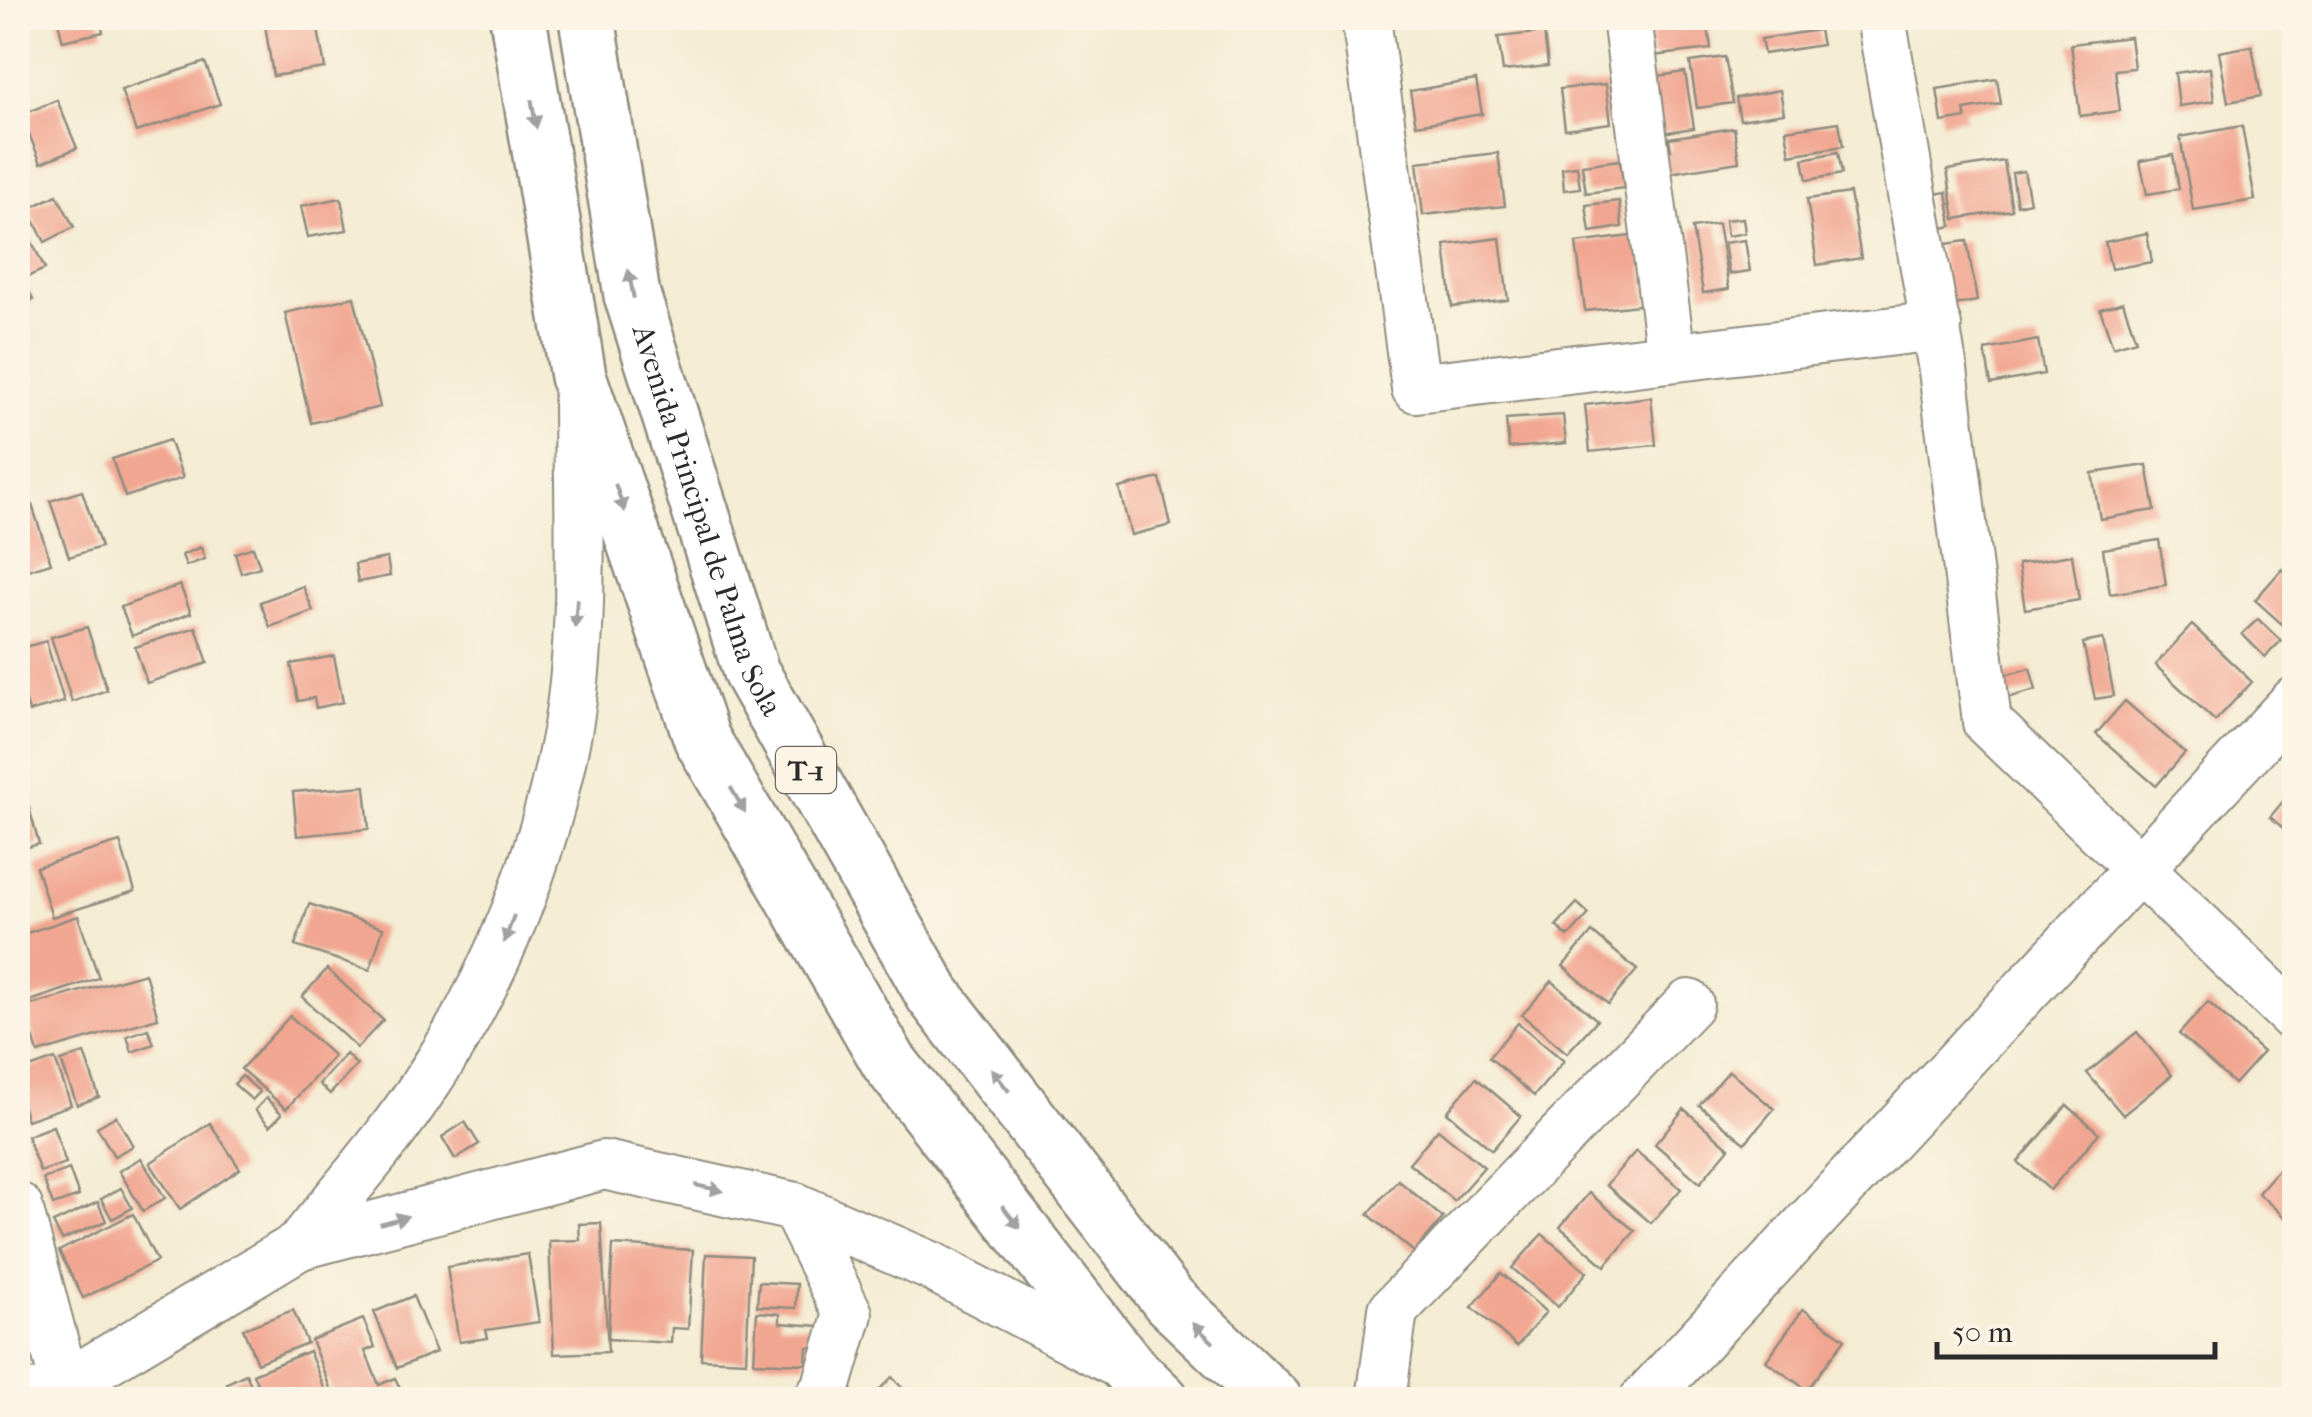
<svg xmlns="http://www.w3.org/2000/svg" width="2312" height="1417" font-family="'IM FELL French Canon',serif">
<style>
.building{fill:#f1a691}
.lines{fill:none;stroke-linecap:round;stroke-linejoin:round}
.minor-casing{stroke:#908c7f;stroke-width:52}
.highway-casing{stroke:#908c7f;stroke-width:60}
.minor{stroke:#fff;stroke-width:48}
.highway{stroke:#fff;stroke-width:55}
.oneway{fill:#a0a0a0}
.labels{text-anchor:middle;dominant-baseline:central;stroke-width:10;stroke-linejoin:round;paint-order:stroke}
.shield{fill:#fcf5e5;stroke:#6a6863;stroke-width:2.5}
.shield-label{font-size:28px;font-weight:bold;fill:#2b2b2b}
.street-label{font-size:30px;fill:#2b2b2b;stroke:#fcf5e5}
</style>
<rect width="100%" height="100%" fill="#fcf5e5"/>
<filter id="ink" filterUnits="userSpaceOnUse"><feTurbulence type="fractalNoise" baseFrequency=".01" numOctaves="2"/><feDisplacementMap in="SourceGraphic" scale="20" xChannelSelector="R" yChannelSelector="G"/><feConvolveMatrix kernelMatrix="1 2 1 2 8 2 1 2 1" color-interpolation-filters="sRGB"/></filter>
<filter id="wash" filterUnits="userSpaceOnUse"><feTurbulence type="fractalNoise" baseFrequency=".0048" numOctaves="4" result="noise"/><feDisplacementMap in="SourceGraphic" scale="40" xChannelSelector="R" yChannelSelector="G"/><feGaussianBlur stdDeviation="2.25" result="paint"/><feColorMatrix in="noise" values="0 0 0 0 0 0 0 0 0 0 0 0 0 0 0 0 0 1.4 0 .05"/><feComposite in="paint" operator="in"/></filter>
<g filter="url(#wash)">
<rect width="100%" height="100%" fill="#f4ecd3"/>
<g id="blocks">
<g class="building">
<polygon points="57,18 100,18 103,32 63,41"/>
<polygon points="264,18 316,18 325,68 273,76"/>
<polygon points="1648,18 1707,18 1711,49 1652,56"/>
<polygon points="1819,30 1822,45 1764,54 1761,39"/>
<polygon points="1544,32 1548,66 1503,71 1498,37"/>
<polygon points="2130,37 2134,68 2115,70 2120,111 2080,116 2071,44"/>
<polygon points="2252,46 2261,96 2228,102 2219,52"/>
<polygon points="1725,57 1733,103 1697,108 1690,62"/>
<polygon points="205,62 220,104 136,132 121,90"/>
<polygon points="2210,68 2214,101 2179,106 2175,73"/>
<polygon points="1685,72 1694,128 1655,134 1645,78"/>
<polygon points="1997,79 2001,104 1964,110 1966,118 1942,122 1937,89"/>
<polygon points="1476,80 1482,114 1416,125 1410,91"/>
<polygon points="1606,84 1611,123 1565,129 1560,89"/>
<polygon points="1780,90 1784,113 1740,120 1736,98"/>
<polygon points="57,100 77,148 41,163 21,115"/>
<polygon points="1839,122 1843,146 1790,155 1786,130"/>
<polygon points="2242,126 2255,200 2193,210 2180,137"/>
<polygon points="1734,128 1739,162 1663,174 1659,152 1671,150 1669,138"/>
<polygon points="1838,152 1842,174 1807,180 1803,159"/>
<polygon points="1498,153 1505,206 1423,215 1417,162"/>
<polygon points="2173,155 2179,189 2147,194 2140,161"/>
<polygon points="1620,160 1624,188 1586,193 1582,165"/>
<polygon points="2004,161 2012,210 1955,219 1947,170"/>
<polygon points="1577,166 1580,188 1564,190 1562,168"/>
<polygon points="2024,171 2030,202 2017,205 2012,173"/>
<polygon points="1947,192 1952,226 1934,230 1928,195"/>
<polygon points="1850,193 1861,258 1817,265 1807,199"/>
<polygon points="57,195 74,227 45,242 28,209"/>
<polygon points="341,198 347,230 308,237 301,206"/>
<polygon points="1619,201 1622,227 1590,232 1586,205"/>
<polygon points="18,213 45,269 27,277 18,256"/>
<polygon points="1743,218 1745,233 1727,236 1725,220"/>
<polygon points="1718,224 1729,289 1703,293 1692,228"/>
<polygon points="2147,233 2152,262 2111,269 2105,242"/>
<polygon points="1639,235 1648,304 1585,311 1576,243"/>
<polygon points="1500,238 1508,300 1452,307 1445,245"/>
<polygon points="1745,240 1750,271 1729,274 1724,243"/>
<polygon points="1967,241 1977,301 1949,306 1939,245"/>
<polygon points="18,266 33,300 18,307"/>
<polygon points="354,297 380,407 311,423 285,313"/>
<polygon points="2123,302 2136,340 2113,347 2100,309"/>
<polygon points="2038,340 2044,374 1991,384 1985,350"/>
<polygon points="1651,397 1656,445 1590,452 1585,405"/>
<polygon points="1563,415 1566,443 1509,448 1506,419"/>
<polygon points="169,440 183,478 125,497 112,459"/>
<polygon points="2147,465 2155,510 2100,519 2092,473"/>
<polygon points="1160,478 1171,525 1131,535 1119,488"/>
<polygon points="82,491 101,547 69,557 50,501"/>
<polygon points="32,505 51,563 18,573 18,509"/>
<polygon points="2159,540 2166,585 2110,594 2103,549"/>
<polygon points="201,547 205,559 186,566 182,555"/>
<polygon points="253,547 260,567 241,573 235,553"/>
<polygon points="2072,555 2079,600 2025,609 2018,564"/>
<polygon points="387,558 390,576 358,582 355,564"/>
<polygon points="2282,569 2294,580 2294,635 2255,600"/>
<polygon points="180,585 191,613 132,636 121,607"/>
<polygon points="303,586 313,611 270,627 260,602"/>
<polygon points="2258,619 2281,641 2265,657 2242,634"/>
<polygon points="2192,625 2252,682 2215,721 2155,665"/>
<polygon points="87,627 107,690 72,702 51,637"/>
<polygon points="196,627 208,663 147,683 135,647"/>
<polygon points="2103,639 2114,696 2095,699 2083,643"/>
<polygon points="46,641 64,702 29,712 18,672 18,649"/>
<polygon points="334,656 343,702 316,708 314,698 298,701 291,664"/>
<polygon points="2030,668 2036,690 2007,698 2001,676"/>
<polygon points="2125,701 2185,753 2156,786 2096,734"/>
<polygon points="365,786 369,829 297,836 293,792"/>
<polygon points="2290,793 2294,797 2294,837 2270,817"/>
<polygon points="27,800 39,844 18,850 18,802"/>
<polygon points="120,842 135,891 52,917 36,867"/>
<polygon points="1577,903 1589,914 1568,937 1556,926"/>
<polygon points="309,904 383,928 370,970 295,946"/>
<polygon points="78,916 99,978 18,1005 18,936"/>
<polygon points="1592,932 1637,970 1608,1004 1563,966"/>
<polygon points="327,969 383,1020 357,1048 302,997"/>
<polygon points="145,973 158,1018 38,1053 24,1007"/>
<polygon points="1552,981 1597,1020 1567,1053 1522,1015"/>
<polygon points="2208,1002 2263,1052 2234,1084 2179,1034"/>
<polygon points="290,1016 334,1056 286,1109 241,1069"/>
<polygon points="1518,1023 1564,1061 1534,1096 1489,1057"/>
<polygon points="148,1029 154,1044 132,1052 127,1036"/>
<polygon points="2137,1032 2172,1075 2123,1115 2087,1073"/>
<polygon points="84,1053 99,1097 77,1105 61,1061"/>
<polygon points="346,1054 357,1065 330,1094 319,1084"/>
<polygon points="55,1059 71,1105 27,1120 18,1094 18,1072"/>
<polygon points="1729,1071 1774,1109 1745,1143 1699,1105"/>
<polygon points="242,1076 260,1092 252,1100 234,1084"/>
<polygon points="1476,1078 1521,1116 1492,1150 1447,1112"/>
<polygon points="266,1098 282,1114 270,1126 255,1110"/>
<polygon points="2067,1105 2099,1133 2050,1190 2018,1162"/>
<polygon points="1684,1109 1729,1148 1700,1183 1655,1144"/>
<polygon points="116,1116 133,1146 114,1156 97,1127"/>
<polygon points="465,1122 479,1144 455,1159 442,1137"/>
<polygon points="210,1123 240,1169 180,1209 150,1163"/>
<polygon points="53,1126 66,1163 40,1172 27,1136"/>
<polygon points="1438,1129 1484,1167 1454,1201 1409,1163"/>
<polygon points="1636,1151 1681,1189 1651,1223 1606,1185"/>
<polygon points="2294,1152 2294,1226 2258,1193"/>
<polygon points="141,1158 165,1198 143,1211 119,1171"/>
<polygon points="69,1169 79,1196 53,1205 43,1179"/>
<polygon points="1398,1180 1443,1218 1414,1252 1368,1214"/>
<polygon points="121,1188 132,1208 112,1219 101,1199"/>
<polygon points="1589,1193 1635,1231 1605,1266 1560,1227"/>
<polygon points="98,1202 106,1221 62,1240 53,1223"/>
<polygon points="133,1214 157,1261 83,1298 59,1251"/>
<polygon points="601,1223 608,1352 554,1354 549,1241 580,1240 579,1224"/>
<polygon points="1542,1234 1587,1272 1558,1307 1512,1268"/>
<polygon points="613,1245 693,1250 688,1329 672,1328 671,1343 608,1339"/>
<polygon points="528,1254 539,1322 486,1330 488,1338 459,1342 447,1267"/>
<polygon points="706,1254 751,1256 746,1361 701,1359"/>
<polygon points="1501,1273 1546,1312 1517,1346 1472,1307"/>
<polygon points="759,1282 797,1284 796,1308 757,1306"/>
<polygon points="413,1296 436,1352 397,1368 374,1312"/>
<polygon points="1803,1309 1845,1339 1807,1390 1766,1361"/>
<polygon points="293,1310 307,1343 257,1363 243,1329"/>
<polygon points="757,1312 780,1314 780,1323 819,1326 818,1348 807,1347 806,1364 754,1362"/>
<polygon points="363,1319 375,1347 365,1351 379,1385 395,1378 403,1395 392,1400 335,1400 311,1340"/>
<polygon points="309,1351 329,1400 264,1400 253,1374"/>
<polygon points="246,1374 256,1395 235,1400 227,1383"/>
<polygon points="892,1377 904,1390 894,1400 869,1400"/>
</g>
</g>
</g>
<g filter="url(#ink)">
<use href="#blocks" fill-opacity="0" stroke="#908c7f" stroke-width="2.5"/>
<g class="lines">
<g class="minor-casing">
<g id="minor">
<polyline points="1366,18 1416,388 1937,326"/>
<polyline points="1627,18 1671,356"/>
<polyline points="1881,18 1943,370 1987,722 2294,1017"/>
<polyline points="18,1207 65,1385"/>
<polyline points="795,1207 848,1314 827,1385 817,1400"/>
<path d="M300 1245C342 1192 389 1140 426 1083 497 978 544 856 567 732 586 628 578 503 578 397"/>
<polyline points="21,1400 65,1385 300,1245 604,1165 795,1207 931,1266 1129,1369"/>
<polyline points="1381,1400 1393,1310 1689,1004"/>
<polyline points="1644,1400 2294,702"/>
</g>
</g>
<g class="highway-casing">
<g id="highway">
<polyline points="518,18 578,376 702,739 889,1062 1130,1370 1161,1400"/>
<path id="s1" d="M587 18 632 295 751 672 933 994 1169 1300 1274 1400"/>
</g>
</g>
<use href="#minor" class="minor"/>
<use href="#highway" class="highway"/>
</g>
<defs><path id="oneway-solid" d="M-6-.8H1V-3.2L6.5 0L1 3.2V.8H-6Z" transform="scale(2.5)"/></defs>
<g class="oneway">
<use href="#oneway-solid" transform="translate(534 114) rotate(80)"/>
<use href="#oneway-solid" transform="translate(631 284) rotate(-101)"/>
<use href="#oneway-solid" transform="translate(620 498) rotate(71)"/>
<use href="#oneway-solid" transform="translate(576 613) rotate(94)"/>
<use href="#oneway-solid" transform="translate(738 800) rotate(60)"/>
<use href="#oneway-solid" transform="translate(509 929) rotate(110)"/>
<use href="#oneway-solid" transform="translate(1000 1080) rotate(-128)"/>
<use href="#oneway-solid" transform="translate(709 1188) rotate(12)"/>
<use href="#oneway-solid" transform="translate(1011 1217) rotate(52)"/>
<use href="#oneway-solid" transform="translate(394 1220) rotate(-15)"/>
<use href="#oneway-solid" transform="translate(1203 1333) rotate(-137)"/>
</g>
</g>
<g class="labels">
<rect class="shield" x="776" y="747" width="60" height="46" rx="8"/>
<g class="shield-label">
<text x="806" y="770">T-1</text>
</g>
<g class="street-label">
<text stroke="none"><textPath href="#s1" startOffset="518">Avenida Principal de Palma Sola</textPath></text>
</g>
</g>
<rect width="2312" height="1417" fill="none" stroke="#fcf5e5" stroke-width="60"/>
<path d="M1937 1342v15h278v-15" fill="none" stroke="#2b2b2b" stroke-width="5"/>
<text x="1952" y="1342" font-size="30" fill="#2b2b2b" stroke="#fcf5e5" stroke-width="8" paint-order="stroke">50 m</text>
</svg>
